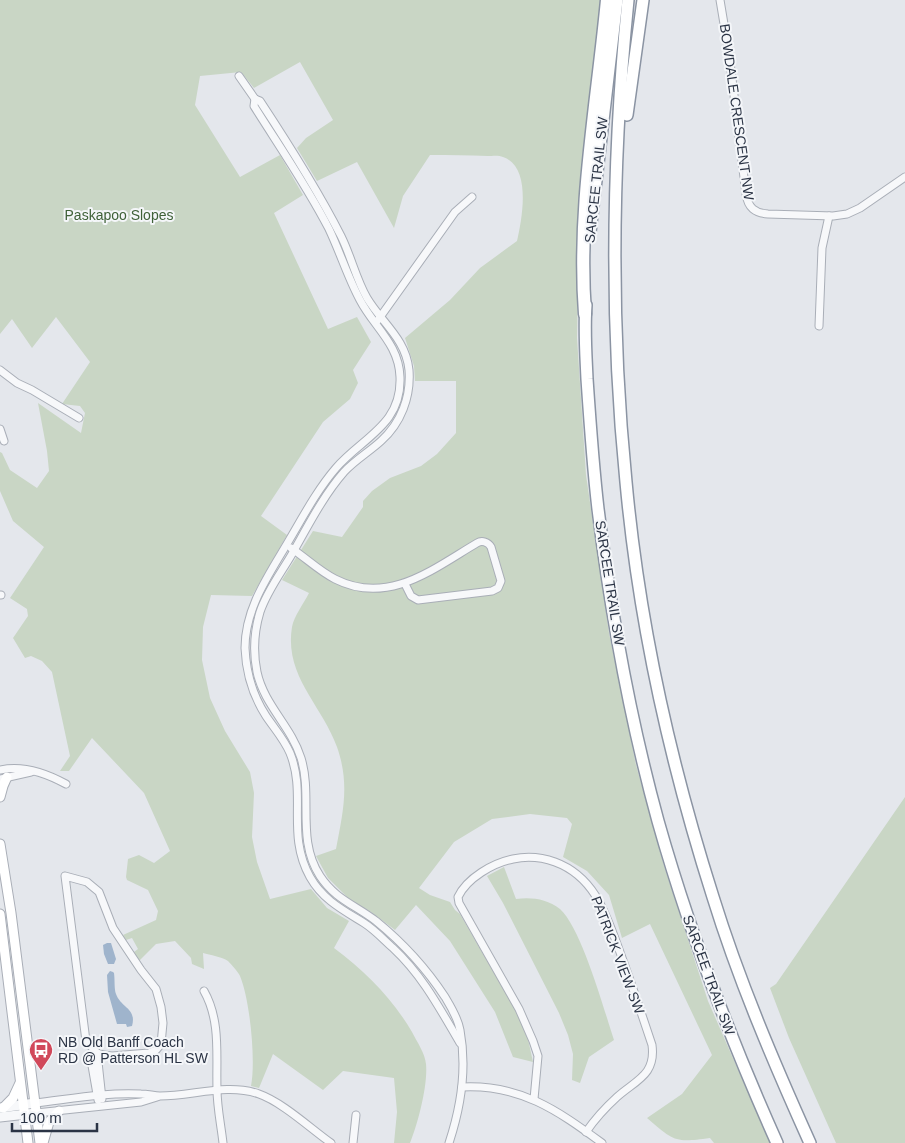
<svg xmlns="http://www.w3.org/2000/svg" width="905" height="1143" font-family="Helvetica,sans-serif">
<style>
.green{fill:#c9d6c5}
.water{fill:#9fb4cc}
.lines{fill:none;stroke-linecap:round;stroke-linejoin:round}
.minor-casing{stroke:#a9aeb7;stroke-width:9}
.tertiary-casing{stroke:#a9aeb7;stroke-width:11}
.secondary-casing{stroke:#a9aeb7;stroke-width:11}
.trunk-casing{stroke:#8b94a3;stroke-width:14}
.motorway-casing{stroke:#8b94a3;stroke-width:15}
.minor{stroke:#f7f8fa;stroke-width:7}
.tertiary{stroke:#f7f8fa;stroke-width:9}
.secondary{stroke:#fff;stroke-width:9}
.trunk{stroke:#fff;stroke-width:11}
.motorway{stroke:#fff;stroke-width:12}
.labels{text-anchor:middle;dominant-baseline:central;stroke-width:4;stroke-linejoin:round;paint-order:stroke}
.street-label{font-size:14px;fill:#2b3445;stroke:#f4f6f9}
.park-label{font-size:14px;fill:#3f6138;stroke:#f4f6f9}
.poi-label{font-size:14px;fill:#2b3445;stroke:#f4f6f9;text-anchor:start}
</style>
<rect width="100%" height="100%" fill="#e4e7ec"/>
<g class="green">
<path d="M0 0H603L580 184 577 338 586 475 609 633 636 765 664 866 708 1001 770 1143H714L710 1138C674 1143 674 1141 647 1118L682 1094 712 1055 650 924 622 938 609 895 587 871 563 857 572 824 567 818 530 814 492 819 454 842 419 888 430 895 450 902 455 910 460 914 517 1013 528 1039 533 1062 513 1057 495 1012 450 941 416 905 395 930 371 912 349 899 328 878 316 856 336 849C343 812 350 784 337 747 322 705 284 676 292 627 294 616 304 603 309 593L282 580 313 531 342 537 363 507V501L372 491 390 478 421 466 437 454 456 433V381H415L414 366 405 338 450 300 480 268 517 241C522 219 532 167 503 157 499 155 492 156 488 156 468 155 449 155 430 155L403 196 394 228 357 162 317 181 297 148 306 138 333 120 300 62 254 88 241 72 200 76 195 105 240 177 280 155 303 195 274 213 328 329 357 317 371 342 353 370 358 383 350 399 323 422 261 516 287 535 252 596 211 595 203 627 202 660 210 698 225 731 250 772 254 793 252 837 257 862 270 899 311 889 327 908 349 921 334 948C366 972 392 998 412 1032 417 1042 425 1053 426 1064 428 1085 418 1123 410 1143H394L397 1112 394 1078 343 1071 323 1090 273 1054 259 1088 251 1086C256 1061 250 1000 240 976 238 972 232 965 228 961 222 957 210 955 203 953L204 969 192 964 191 958 175 941 156 944 139 961 134 952 138 949 132 938 126 940 123 935 156 920 158 911 148 890 127 880 126 877 128 859 139 855 154 863 170 851 144 793 92 738 69 771H60L70 756 52 672 42 661 31 656 25 658 13 638 28 616 27 609 10 598 44 547 13 521 0 491V452L2 453 10 470 37 488 49 471 47 451 38 403 81 433 85 413 80 406 62 404 90 362 56 317 32 348 12 319 0 334Z"/>
<polygon points="905,797 905,1143 836,1143 789,1038 770,988 776,984"/>
<path d="M504 867 516 899C532 897 547 899 560 909 582 929 604 1010 614 1040L589 1057 580 1083 572 1080 573 1054 568 1035 559 1013 503 903 487 876Z"/>
</g>
<g class="water">
<polygon points="107,943 111,943 116,959 114,964 108,964 104,954 103,945"/>
<path d="M110 971 113 972 114 973C115 980 114 989 116 994 121 1008 137 1008 132 1026L127 1027 126 1024H117L108 992 107 975Z"/>
</g>
<g class="lines">
<g class="minor-casing">
<g id="minor">
<path d="M720 0 729 54 746 194C748 208 755 213 768 214L833 216 847 214 860 208 905 177"/>
<path d="M239 76 255 99 260 101C289 145 317 189 341 236 351 256 356 279 367 298 382 323 406 339 409 370 411 397 401 423 381 441 369 452 355 460 344 472 323 496 308 526 292 554 281 573 267 591 260 612 254 632 253 652 257 672 264 705 291 726 301 758 313 797 296 839 320 876 335 899 355 905 376 921 403 943 426 968 445 997 451 1007 458 1018 460 1030 467 1068 461 1107 449 1143"/>
<path d="M255 99 254 106C279 146 307 186 329 229 340 252 348 278 360 300 374 327 399 344 400 377 402 425 363 437 336 468 318 489 305 513 291 537 271 572 245 606 245 648 246 672 253 696 266 716 274 728 284 739 290 753 307 795 286 834 310 877 323 900 343 910 364 923 375 930 384 940 393 948 423 976 440 1009 460 1043"/>
<polyline points="378,320 455,212 472,197"/>
<polyline points="819,326 822,248 829,216"/>
<polyline points="0,370 17,383 32,390 79,418"/>
<polyline points="0,429 4,441"/>
<path d="M291 548C306 558 319 571 335 579 388 606 433 569 477 543 482 540 488 542 491 547L501 581 498 588 492 591 418 600 411 596 405 584"/>
<polyline points="0,595 1,595"/>
<path d="M0 770C22 765 46 773 66 784"/>
<polyline points="0,779 31,772"/>
<polygon points="65,876 87,882 99,892 113,928 141,970 156,989 161,1007 163,1023 161,1044 156,1050 149,1053 112,1056 104,1055 97,1053 86,1041"/>
<path d="M204 991C221 1021 216 1056 217 1089 217 1107 221 1125 223 1143"/>
<polyline points="97,1053 91,1060 98,1100"/>
<polyline points="97,1053 102,1099"/>
<path d="M462 1087C520 1084 557 1110 602 1143"/>
<path d="M534 1099 538 1056 533 1041 519 1009 459 903 458 897C467 878 493 863 513 859 527 856 541 857 555 862 596 877 607 917 621 955 632 985 642 1015 652 1045 656 1075 636 1080 617 1097 606 1107 595 1119 586 1132"/>
<path d="M35 1103C70 1099 106 1092 141 1094 148 1094 154 1096 160 1096 193 1096 227 1083 259 1094 282 1102 310 1128 331 1143"/>
<polyline points="36,1113 141,1102 157,1097"/>
<polyline points="353,1143 356,1115"/>
</g>
</g>
<g class="tertiary-casing">
<g id="tertiary">
<polyline points="0,1108 35,1103"/>
<polyline points="0,1117 36,1113"/>
</g>
</g>
<g class="secondary-casing">
<g id="secondary">
<polyline points="0,797 3,786 7,777"/>
<polyline points="0,844 11,913 40,1143"/>
<polyline points="0,914 28,1143"/>
<polyline points="3,1108 13,1098 20,1083"/>
<polyline points="43,1143 49,1122 59,1111"/>
</g>
</g>
<g class="trunk-casing">
<g id="trunk">
<path d="M628 0C612 159 610 323 626 482 639 623 670 762 713 897 739 981 774 1063 810 1143"/>
<polyline points="627,115 643,0"/>
<polyline points="590,232 617,0"/>
<path d="M586 305C584 330 586 355 587 379 590 423 593 466 598 509 611 614 630 719 658 821 689 931 730 1038 777 1143"/>
</g>
</g>
<g class="motorway-casing">
<path id="motorway" d="M585 314C577 209 597 105 607 0"/>
</g>
<use href="#minor" class="minor"/>
<use href="#tertiary" class="tertiary"/>
<use href="#secondary" class="secondary"/>
<use href="#trunk" class="trunk"/>
<use href="#motorway" class="motorway"/>
</g>
<defs>
<g id="bus-pin" transform="scale(1.25)"><path d="M0 17L-7.5 6A9.5 9.5 0 1 1 7.5 6Z" fill="#d1495b" stroke="#f4f6f9"/><path d="M-5-6H5V4H4V6H2V4H-2V6H-4V4H-5ZM-3.5-4V0h7V-4ZM-3.5 1.2v1.5H-2V1.2ZM2 1.2v1.5H3.5V1.2Z" fill="#fff"/></g>
</defs>
<g fill-rule="evenodd">
<use href="#bus-pin" x="41" y="1050"/>
</g>
<g class="labels">
<g class="street-label">
<text transform="translate(737 112) rotate(82)">BOWDALE CRESCENT NW</text>
<text transform="translate(596 180) rotate(-84)">SARCEE TRAIL SW</text>
<text transform="translate(610 583) rotate(81)">SARCEE TRAIL SW</text>
<text transform="translate(618 955) rotate(69)">PATRICK VIEW SW</text>
<text transform="translate(709 975) rotate(70)">SARCEE TRAIL SW</text>
</g>
<g class="park-label">
<text x="119" y="215">Paskapoo Slopes</text>
</g>
<g class="poi-label">
<text x="58" y="1042">NB Old Banff Coach<tspan x="58" dy="16">RD @ Patterson HL SW</tspan></text>
</g>
</g>
<path d="M12 1123v8h85v-8" fill="none" stroke="#2b3445" stroke-width="2.5"/>
<text x="20" y="1123" font-size="15" fill="#2b3445" stroke="#f4f6f9" stroke-width="4" paint-order="stroke">100 m</text>
</svg>
